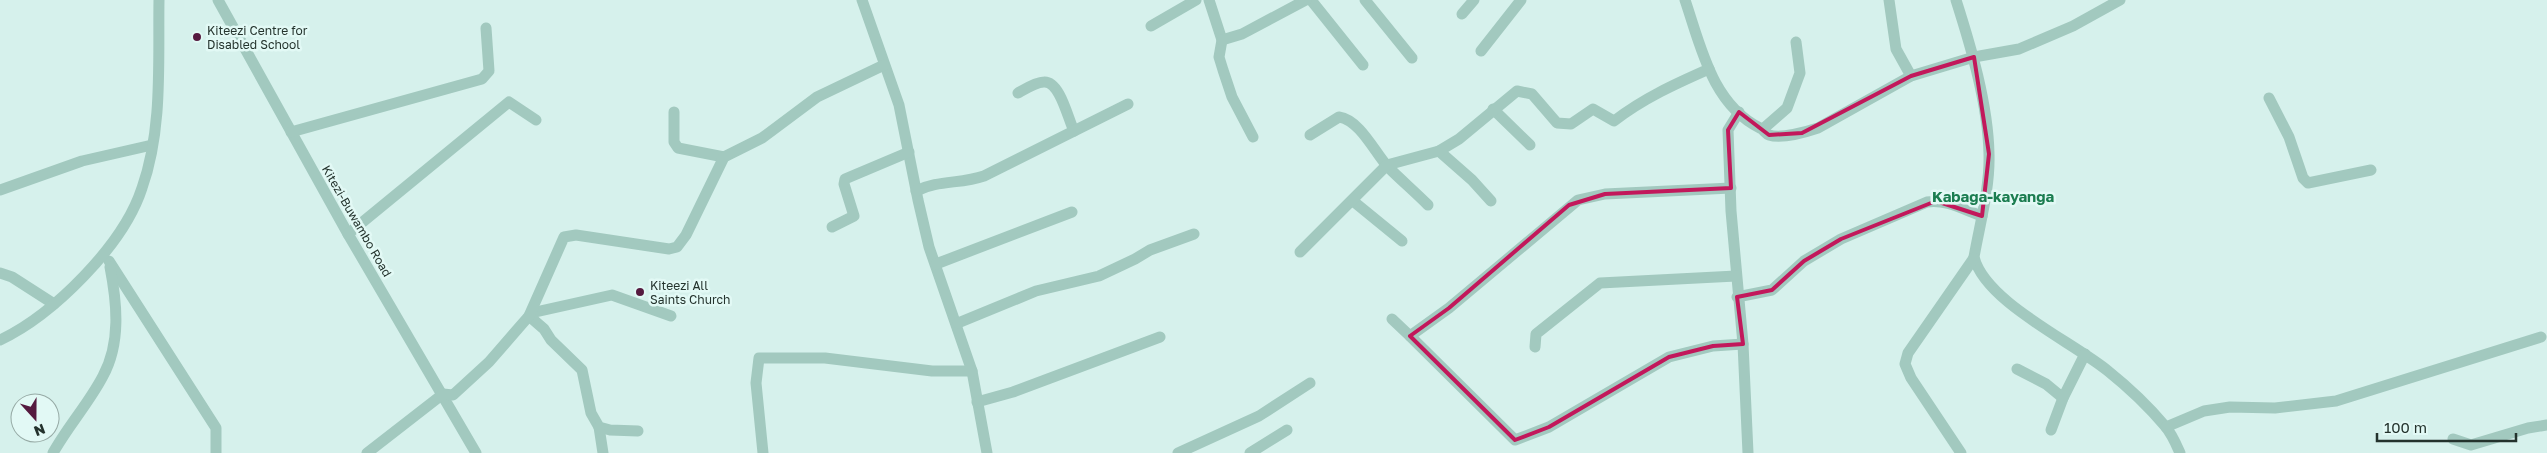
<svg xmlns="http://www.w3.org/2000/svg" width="2547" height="453" font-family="'Golos Text',sans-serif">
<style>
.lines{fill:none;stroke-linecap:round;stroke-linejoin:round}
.minor{stroke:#a2c9bf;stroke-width:11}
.marked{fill:none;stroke:#c2185b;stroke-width:4;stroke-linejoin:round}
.poi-dot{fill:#551a3f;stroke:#e2f9f5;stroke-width:2}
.labels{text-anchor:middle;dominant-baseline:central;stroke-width:5;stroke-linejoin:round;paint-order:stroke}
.poi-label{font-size:12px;fill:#24332d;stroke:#e2f9f5;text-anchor:start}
.street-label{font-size:12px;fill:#24332d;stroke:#e2f9f5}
.quarter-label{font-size:15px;font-weight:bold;fill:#1b7d50;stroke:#e2f9f5}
</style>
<rect width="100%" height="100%" fill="#d6f1ec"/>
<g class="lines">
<g class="minor">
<polyline points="218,0 348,234 476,453"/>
<polyline points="862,0 899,105 918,200 929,247 972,371 987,453"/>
<polyline points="1209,0 1222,40 1219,57 1223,70 1232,97 1253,137"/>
<polyline points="1311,0 1363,65"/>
<polyline points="1365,0 1412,58"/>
<path d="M1685 0C1701 47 1712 104 1760 128 1763 129 1766 134 1769 135 1781 139 1806 132 1818 128L1911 76 1974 57 2019 49 2073 26 2120 0"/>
<polyline points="1889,0 1896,49 1911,76"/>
<path d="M1956 0C1971 47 1988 104 1989 154 1990 188 1980 223 1974 257 1985 302 2073 342 2108 371 2128 387 2149 407 2165 426 2172 434 2176 444 2180 453"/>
<polyline points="1462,14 1474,0"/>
<polyline points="1151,26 1196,0"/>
<polyline points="1222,40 1242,34 1306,0"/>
<polyline points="1481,51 1521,0"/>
<path d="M1018 93C1025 89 1036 82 1044 82 1060 81 1068 119 1074 131"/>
<polyline points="2269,98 2289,137 2303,178 2308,183 2371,170"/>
<polyline points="1493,109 1530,145"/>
<polyline points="674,112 674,142 678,148 724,157"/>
<polyline points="1739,112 1728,130 1731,211 1743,344 1748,453"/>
<polyline points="1763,129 1787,108 1800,73 1796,42"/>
<polyline points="291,132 482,79 489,71 486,28"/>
<path d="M1310 135 1339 117C1360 120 1375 153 1388 167 1401 180 1415 192 1428 205"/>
<polyline points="1439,151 1472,180 1491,201"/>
<polyline points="0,190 82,161 152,145"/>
<path d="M916 191C938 180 961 184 984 176L1128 104"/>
<polyline points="1353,201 1402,241"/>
<polyline points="832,227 854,216 844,184 845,179 909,152"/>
<polyline points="348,234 509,102 536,120"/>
<path d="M1300 252 1387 165 1439 151 1459 139 1517 91 1532 94 1557 123 1571 124 1593 109 1614 121C1644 98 1675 84 1709 69"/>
<polyline points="109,261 216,428 216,453"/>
<polyline points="936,264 1072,212"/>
<polyline points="0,273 12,277 54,304"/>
<path d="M1737 297 1772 290 1804 261 1841 239 1927 202C1947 199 1964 210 1982 216"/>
<polyline points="531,313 612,295 671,316"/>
<polyline points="529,316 544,329 551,340 582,370 591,413 599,427 610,430 638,431"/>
<polyline points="1392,319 1410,336 1449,308 1578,200 1605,194 1731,188"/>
<polyline points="958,323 1036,291 1099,276 1135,259 1150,250 1194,234"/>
<polyline points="1410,336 1515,440 1549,427 1669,357 1713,346 1743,344"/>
<path d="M0 340C32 325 60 301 84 276 108 251 131 222 142 188 163 129 158 61 159 0"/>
<polyline points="1535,347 1536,334 1600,283 1736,276"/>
<polyline points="2017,369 2046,384 2063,398"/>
<polyline points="977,402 1013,392 1160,337"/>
<polyline points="599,427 603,453"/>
<polyline points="2166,427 2204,411 2230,407 2275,408 2336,401 2541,337"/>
<polyline points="2051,430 2063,398 2085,354"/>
<polyline points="2453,439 2471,445 2528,428 2547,425"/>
<path d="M53 453C68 426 89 403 103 376 121 343 117 303 110 267"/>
<polyline points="367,453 443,394 453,395 489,362 529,316 564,237 576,235 669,249 677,247 686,235 724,157 762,138 817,97 884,65"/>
<polyline points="763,453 756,383 759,358 825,358 932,371 972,371"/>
<polyline points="1178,453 1259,416 1310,383"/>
<polyline points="1250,453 1287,430"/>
<polyline points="1961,453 1911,378 1905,364 1908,353 1974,258"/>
</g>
</g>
<path class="marked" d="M1974 57 1989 154 1982 216 1936 201 1841 239 1804 261 1772 290 1737 297 1743 344 1713 346 1669 357 1549 427 1515 440 1410 336 1449 308 1569 205 1605 194 1731 188 1728 130 1739 112 1769 135 1802 133 1911 76Z"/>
<g class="poi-dot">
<circle cx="197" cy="37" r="5"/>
<circle cx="640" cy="292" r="5"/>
</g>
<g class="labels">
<g class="poi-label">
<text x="207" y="30">Kiteezi Centre for<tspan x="207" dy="14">Disabled School</tspan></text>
<text x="650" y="285">Kiteezi All<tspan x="650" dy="14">Saints Church</tspan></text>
</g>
<g class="street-label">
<text transform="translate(357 221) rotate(60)">Kitezi-Buwambo Road</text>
</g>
<g class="quarter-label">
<text x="1993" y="196">Kabaga-kayanga</text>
</g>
</g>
<g transform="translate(35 418) rotate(159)"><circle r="24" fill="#e2f9f5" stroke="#96aaa5"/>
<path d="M0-4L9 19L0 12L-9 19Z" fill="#551a3f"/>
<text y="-8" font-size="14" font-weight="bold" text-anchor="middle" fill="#24332d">N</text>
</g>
<path d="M2377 433v8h139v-8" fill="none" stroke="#24332d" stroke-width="2.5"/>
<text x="2384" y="433" font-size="15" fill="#24332d" stroke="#e2f9f5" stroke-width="4" paint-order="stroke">100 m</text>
</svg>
